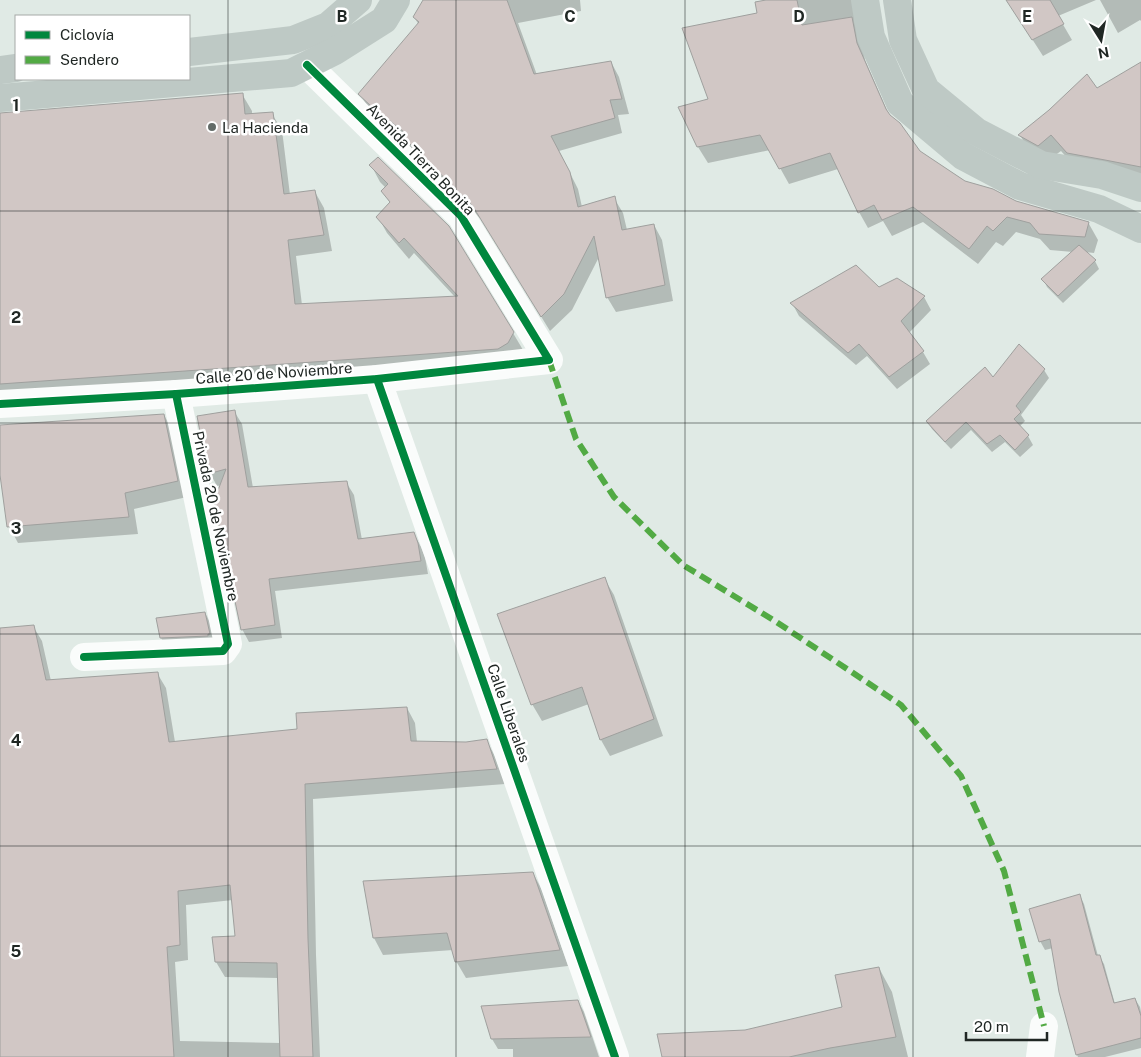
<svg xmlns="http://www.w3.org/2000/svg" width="1141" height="1057" font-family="'Public Sans',sans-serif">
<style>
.shadow{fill:#0003;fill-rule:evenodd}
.building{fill:#d1c7c5;stroke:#9fa09e}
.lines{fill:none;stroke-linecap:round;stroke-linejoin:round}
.minor{stroke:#fafcfb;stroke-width:28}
.primary{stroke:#bec9c5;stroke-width:28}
.quiet{stroke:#52aa44;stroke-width:6;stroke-dasharray:12 6;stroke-linecap:butt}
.cycleway-casing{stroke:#fff;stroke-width:11}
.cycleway{stroke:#00873e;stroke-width:8}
.grid{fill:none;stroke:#202724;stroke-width:1;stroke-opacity:0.55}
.poi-dot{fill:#636b68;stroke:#fff;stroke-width:2}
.labels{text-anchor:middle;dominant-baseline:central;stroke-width:5;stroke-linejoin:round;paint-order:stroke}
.poi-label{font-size:15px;fill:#202724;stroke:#fff;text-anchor:start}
.street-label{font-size:15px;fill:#202724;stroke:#fff}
.grid-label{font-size:16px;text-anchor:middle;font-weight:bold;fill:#202724;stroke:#fff;stroke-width:5;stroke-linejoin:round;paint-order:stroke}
</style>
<rect width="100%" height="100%" fill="#e0eae5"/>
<g class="shadow">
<polygon points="424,0 580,0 581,11 518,23 537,75 611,62 619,77 629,114 618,115 622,133 559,151 578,189 582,207 614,198 623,213 627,230 654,225 662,240 673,301 616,312 607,297 599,257 572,310 550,331 482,220 411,151 405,141 382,122 369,109 360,94 419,25 414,17"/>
<polygon points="772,0 853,0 855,25 861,35 865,60 890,117 919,152 965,182 1015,202 1089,224 1098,240 1094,253 1085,252 1095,261 1099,269 1063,303 1047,287 1043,279 1073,252 1050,250 1040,239 1016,232 1003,246 996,242 978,264 923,222 892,236 883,221 868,228 859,212 838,169 789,184 770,150 708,163 698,147 710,100 758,14"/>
<polygon points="1007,0 1096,0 1058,16 1072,40 1043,56"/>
<polygon points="1100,0 1141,0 1141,21 1140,20 1118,33"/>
<polygon points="1141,64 1141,181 1077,169 1061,151 1047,161 1029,151 1020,135"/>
<polygon points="242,94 252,111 252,115 272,114 282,130 290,195 315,192 324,208 332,251 296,256 302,305 455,297 414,253 409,259 387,233 378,217 390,203 383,191 386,188 380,182 371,165 378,158 513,333 523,350 517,360 0,401 0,115"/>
<polygon points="897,280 924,297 931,310 909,333 923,352 930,364 897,389 867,356 856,365 799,316 792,303 879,288"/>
<polygon points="1044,370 1049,378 1021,415 1025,421 1019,427 1028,436 1033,445 1020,457 1005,442 992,452 971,430 951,449 932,429 927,421 993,379"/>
<polygon points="234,411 242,424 253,488 346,482 354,495 362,540 414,534 421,547 425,557 428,574 275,591 282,638 249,642 242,629 222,485 217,486 210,473"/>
<polygon points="164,415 173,432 187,497 134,509 138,534 18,543 9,526 0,466 0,426"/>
<polygon points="604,578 614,595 663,736 610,756 601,740 589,704 542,721 532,704"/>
<polygon points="205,613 210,622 214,642 166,646 161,638"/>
<path d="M33 626 42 641 51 681 157 673 166 688 175 742 298 730 407 708 415 723 417 742 466 743 486 740 495 756 505 784 313 799 316 955 320 1057H0V629ZM233 900 236 937 214 938 216 962 225 977 278 978 281 1043 180 1041 175 962 188 960 186 905Z"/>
<polygon points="533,873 542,890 568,966 466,978 456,961 453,950 383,955 374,938"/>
<polygon points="1080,896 1084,904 1098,956 1099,956 1104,964 1115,1004 1135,999 1140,1007 1141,1012 1141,1048 1105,1057 1078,1057 1077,1055 1060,992 1053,948 1045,950 1040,941"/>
<polygon points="879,968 892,992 908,1057 663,1057 745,1031 843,1008"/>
<polygon points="578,1001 584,1012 599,1057 513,1057 513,1049 498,1049 492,1039"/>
</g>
<g class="building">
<polygon points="423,0 507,0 534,74 611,61 622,99 610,100 615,118 551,136 570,172 578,207 615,196 622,230 654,224 665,285 606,298 594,236 564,294 541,317 472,205 401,135 404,132 371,106 358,94 419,22 413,17"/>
<polygon points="766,0 797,0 802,25 852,17 857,43 886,109 890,115 900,123 920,151 965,181 993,189 1016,201 1089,222 1085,237 1039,234 1030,223 1007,217 993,231 987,226 969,249 913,207 882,220 874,205 858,213 830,153 779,169 760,135 697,147 678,107 708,99 682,28 757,13 755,2"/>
<polygon points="1006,0 1050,0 1064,24 1032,40"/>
<polygon points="1141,62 1141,167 1105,160 1067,153 1051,135 1038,146 1018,135 1049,110 1087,74 1097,88"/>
<polygon points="243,93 245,114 273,112 284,194 315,190 324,235 288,240 295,304 458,296 404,238 399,243 376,217 390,202 381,191 388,184 369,165 378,157 449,226 514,332 508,343 498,349 0,384 0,113"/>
<polygon points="1079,245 1096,260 1058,296 1041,279"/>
<polygon points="856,265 879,287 897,278 925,296 901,321 924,351 889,377 859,344 848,353 790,303"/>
<polygon points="1019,344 1045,369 1016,406 1021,412 1014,419 1029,435 1015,450 1000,435 987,444 966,422 945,442 926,421 985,367 993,377"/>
<polygon points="235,410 248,487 347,481 358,539 414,532 418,543 421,561 269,579 275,625 241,630 214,501 226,469 208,474 197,416"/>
<polygon points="164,414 178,481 125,493 129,517 7,527 0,475 0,425"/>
<polygon points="605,577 654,719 600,740 582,687 531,705 497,614"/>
<polygon points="205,612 210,634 208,634 208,636 160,638 156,618"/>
<polygon points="34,625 46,680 158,672 169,742 297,729 296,713 407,707 411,741 466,742 487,739 497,769 305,784 308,939 313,1057 280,1057 277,963 215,962 212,937 235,936 230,885 178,891 180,945 167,947 174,1057 0,1057 0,628"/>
<polygon points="533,872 560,950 455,962 447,933 373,938 363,881"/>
<polygon points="1080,894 1096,955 1100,955 1114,1003 1135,998 1141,1016 1141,1038 1076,1055 1059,992 1050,939 1039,942 1029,909"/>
<polygon points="879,967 896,1037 830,1048 789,1057 662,1057 657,1034 745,1030 842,1007 835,975"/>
<polygon points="578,1000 591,1037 491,1039 481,1006"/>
</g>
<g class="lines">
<g class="minor">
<polyline points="377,379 615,1057"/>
<polyline points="0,404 176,394 377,379 549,360 461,216 307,65"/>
<polyline points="84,657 223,651 228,644 176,394"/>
<polyline points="1040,1057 1044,1026"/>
</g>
<g class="primary">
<polyline points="865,0 871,37 900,103 963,156 1020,186 1099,209 1141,229"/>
<polyline points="897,0 903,40 926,90 977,132 1041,165 1102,175 1141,188"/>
<polyline points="189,52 293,40 328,26 358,0"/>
<polyline points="0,70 16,68"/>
<polyline points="0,98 291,73 335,51 384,20 396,0"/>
</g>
<polyline class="quiet" points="549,360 576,439 614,497 683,565 775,621 901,705 961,776 1004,871 1044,1026"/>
<g class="cycleway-casing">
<g id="cycleway">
<polyline points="377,379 615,1057"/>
<polyline points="0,404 176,394 377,379 549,360 461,216 307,65"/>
<polyline points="84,657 223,651 228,644 176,394"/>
</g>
</g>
<use href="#cycleway" class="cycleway"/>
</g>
<path class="grid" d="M228 0V1057M456 0V1057M685 0V1057M913 0V1057M0 211H1141M0 423H1141M0 634H1141M0 846H1141"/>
<circle class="poi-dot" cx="212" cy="127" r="5"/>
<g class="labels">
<g class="poi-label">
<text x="222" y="127">La Hacienda</text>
</g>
<g class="street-label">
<text transform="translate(421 159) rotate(46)">Avenida Tierra Bonita</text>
<text transform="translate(274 373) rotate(-4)">Calle 20 de Noviembre</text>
<text transform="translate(216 516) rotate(78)">Privada 20 de Noviembre</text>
<text transform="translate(509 713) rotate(71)">Calle Liberales</text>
</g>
</g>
<g class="grid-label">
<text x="342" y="22">B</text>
<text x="570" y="22">C</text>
<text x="799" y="22">D</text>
<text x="1027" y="22">E</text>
<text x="16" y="111">1</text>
<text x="16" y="323">2</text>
<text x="16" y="534">3</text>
<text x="16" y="746">4</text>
<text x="16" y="957">5</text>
</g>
<rect x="15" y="15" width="175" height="65" fill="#ffffff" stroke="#a6a9a7"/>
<rect x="25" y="31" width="25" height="8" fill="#00873e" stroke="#a6a9a7"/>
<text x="60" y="40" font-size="15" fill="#202724">Ciclovía</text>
<rect x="25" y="56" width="25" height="8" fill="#52aa44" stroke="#a6a9a7"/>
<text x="60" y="65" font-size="15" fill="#202724">Sendero</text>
<g transform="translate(1101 40) rotate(169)" stroke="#ffffff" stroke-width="4" paint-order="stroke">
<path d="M0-4L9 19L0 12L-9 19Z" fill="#202724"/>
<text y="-8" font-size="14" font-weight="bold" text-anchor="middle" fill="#202724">N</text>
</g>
<path d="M966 1032v8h81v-8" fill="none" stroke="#202724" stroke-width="2.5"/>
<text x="974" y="1032" font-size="15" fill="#202724" stroke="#ffffff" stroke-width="4" paint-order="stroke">20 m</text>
</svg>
